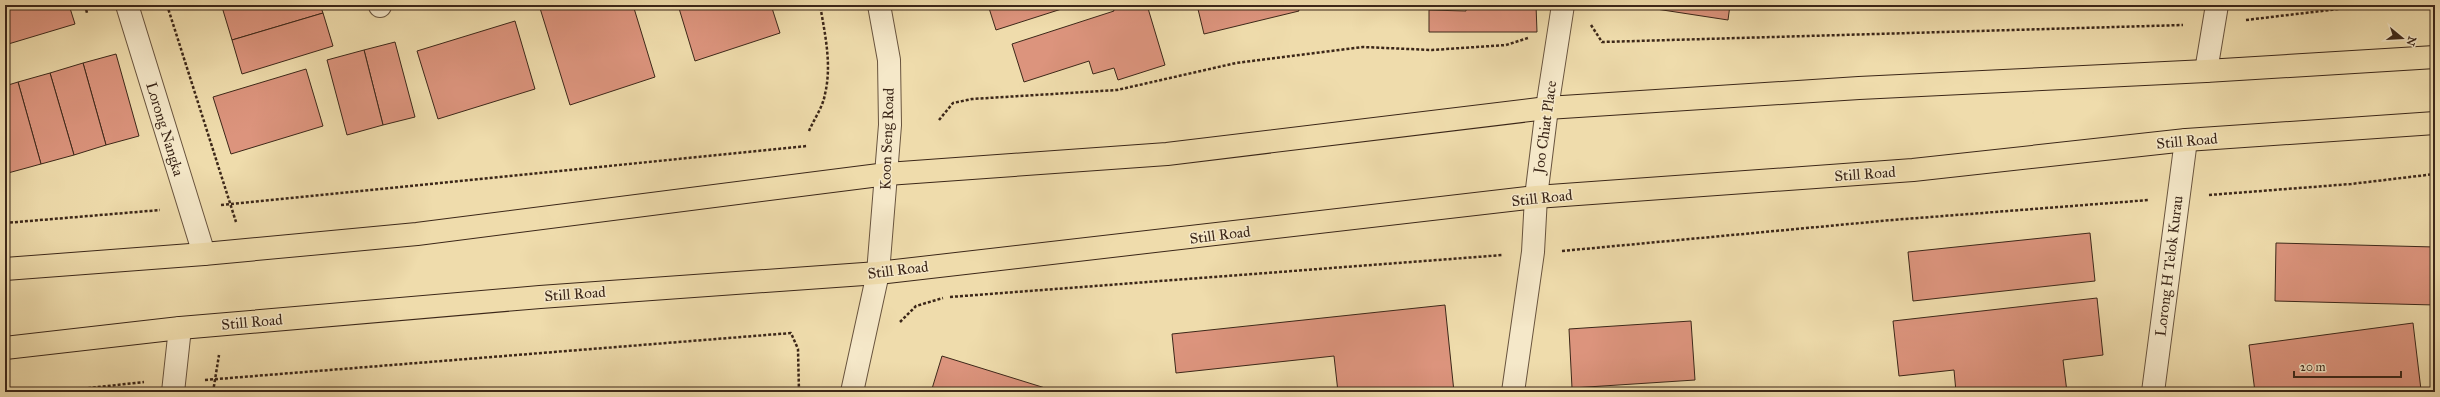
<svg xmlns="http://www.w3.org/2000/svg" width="2440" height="397" font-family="'IM FELL Great Primer',serif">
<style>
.building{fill:#dc947d;stroke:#3c2719}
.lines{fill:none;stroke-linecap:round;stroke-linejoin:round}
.minor-casing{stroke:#69543e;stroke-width:24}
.highway-casing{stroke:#3c2719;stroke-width:24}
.path{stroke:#3c2719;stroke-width:2.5;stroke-dasharray:3 2;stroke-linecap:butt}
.minor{stroke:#f5e8c9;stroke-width:22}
.highway{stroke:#efdcac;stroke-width:22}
.labels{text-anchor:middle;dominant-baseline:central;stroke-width:3;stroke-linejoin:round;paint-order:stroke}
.street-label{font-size:15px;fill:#3c2719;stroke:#f5e8c9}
</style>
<rect width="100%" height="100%" fill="#efdcac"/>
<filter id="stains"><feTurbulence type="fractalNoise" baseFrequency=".005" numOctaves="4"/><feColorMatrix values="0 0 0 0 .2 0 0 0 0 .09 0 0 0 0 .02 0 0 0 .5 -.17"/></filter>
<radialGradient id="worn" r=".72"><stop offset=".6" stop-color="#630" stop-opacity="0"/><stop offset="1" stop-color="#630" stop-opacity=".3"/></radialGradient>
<g class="building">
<polygon points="8,5 69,5 75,24 5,45 5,6"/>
<polygon points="228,5 320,5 323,13 232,40 222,7"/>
<polygon points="539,5 633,5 655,77 570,105"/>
<polygon points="678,5 771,5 780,33 695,61"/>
<polygon points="988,5 1074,5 996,30"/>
<polygon points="1112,5 1147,5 1165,65 1118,80 1114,68 1093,74 1089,61 1024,82 1012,44 1114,11"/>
<polygon points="1197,5 1297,5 1299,11 1204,34"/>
<polygon points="1466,5 1536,5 1537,32 1429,32 1429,10 1466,11"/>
<polygon points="1630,5 1730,5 1728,20"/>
<polygon points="2292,5 2319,5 2319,9"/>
<polygon points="323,13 333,46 242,74 232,40"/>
<polygon points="515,21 535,89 438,119 417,51"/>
<polygon points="395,42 415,117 383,125 364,50"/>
<polygon points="364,50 383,125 347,135 327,60"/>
<polygon points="116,54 139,136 106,145 83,63"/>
<polygon points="83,63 106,145 74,155 50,73"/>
<polygon points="306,69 323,126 231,154 213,97"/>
<polygon points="50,73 74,155 41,164 18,82"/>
<polygon points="18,82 41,164 8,173 5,161 5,86"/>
<polygon points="2090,233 2095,281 1913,301 1908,252"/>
<polygon points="2276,243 2435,247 2435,305 2275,301"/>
<polygon points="2097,298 2103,355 2063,360 2067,392 1956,392 1954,370 1899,376 1893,321"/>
<polygon points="1445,305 1454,392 1338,392 1334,356 1176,373 1172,334"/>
<polygon points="1691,321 1695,380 1572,388 1569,329"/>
<polygon points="2413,323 2421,390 2255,392 2249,345"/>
<polygon points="942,356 1058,392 931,392"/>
</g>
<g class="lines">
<g class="minor-casing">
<g id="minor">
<polyline points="127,5 204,254"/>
<polyline points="380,5 380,6"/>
<polyline points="2206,71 2217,5"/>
<polyline points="173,392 180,328"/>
<polyline points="852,392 878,273 890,125 889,60 879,5"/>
<polyline points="1513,392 1533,252 1536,197 1547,108 1563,5"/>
<polyline points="2153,392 2186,140"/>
</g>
</g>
<g class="highway-casing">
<g id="highway">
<polyline points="5,269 204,254 417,234 887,174 1167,154 1547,108 1859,88 2206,71 2435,57"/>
<polyline points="5,348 180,328 540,297 878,273 1536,197 1913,170 2186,140 2435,123"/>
</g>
</g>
<g class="path">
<polyline points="85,5 87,13"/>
<polyline points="167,5 236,222"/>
<polyline points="2246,20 2372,5"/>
<polyline points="1591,25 1602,42 2183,25"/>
<polyline points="939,120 953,103 972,99 1117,90 1236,63 1363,47 1432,50 1506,45 1528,38"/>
<path d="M809 131C814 119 823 107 825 94 832 65 825 34 820 5"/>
<polyline points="2209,195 2351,184 2435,174"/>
<polyline points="221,205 807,146"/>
<polyline points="5,223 160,210"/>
<polyline points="1562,251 1892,220 2149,200"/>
<polyline points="950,297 1503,255"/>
<polyline points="900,322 916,306 943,298"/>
<polyline points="205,380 791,333 798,349 799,392"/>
<polyline points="53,392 144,382"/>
<polyline points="213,392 219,355"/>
</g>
<use href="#minor" class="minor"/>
<use href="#highway" class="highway"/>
</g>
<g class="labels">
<g class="street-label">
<text transform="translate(1545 127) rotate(-82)">Joo Chiat Place</text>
<text transform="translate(165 129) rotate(73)">Lorong Nangka</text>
<text transform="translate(887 139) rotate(-88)">Koon Seng Road</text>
<text transform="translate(2187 141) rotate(-5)">Still Road</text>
<text transform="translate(1865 174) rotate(-4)">Still Road</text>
<text transform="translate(1542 198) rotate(-6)">Still Road</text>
<text transform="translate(1220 235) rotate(-7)">Still Road</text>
<text transform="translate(2169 266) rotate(-83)">Lorong H Telok Kurau</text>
<text transform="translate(898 270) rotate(-7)">Still Road</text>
<text transform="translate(575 294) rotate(-4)">Still Road</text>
<text transform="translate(252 322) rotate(-5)">Still Road</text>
</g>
</g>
<rect width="2440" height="397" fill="none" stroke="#efdcac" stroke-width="20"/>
<rect x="6" y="6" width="2428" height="385" fill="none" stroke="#3c2719" stroke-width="2"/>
<rect x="10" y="10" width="2420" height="377" fill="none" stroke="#3c2719"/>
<g transform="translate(2402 38) rotate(108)" stroke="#f5e8c9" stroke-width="3" paint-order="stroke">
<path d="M0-3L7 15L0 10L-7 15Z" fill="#3c2719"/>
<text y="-6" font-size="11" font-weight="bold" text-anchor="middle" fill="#3c2719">N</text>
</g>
<path d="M2294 371v6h107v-6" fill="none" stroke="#3c2719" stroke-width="2"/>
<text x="2300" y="371" font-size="12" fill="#3c2719" stroke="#f5e8c9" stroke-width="3" paint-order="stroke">20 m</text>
<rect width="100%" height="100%" filter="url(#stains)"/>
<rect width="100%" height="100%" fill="url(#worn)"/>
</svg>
